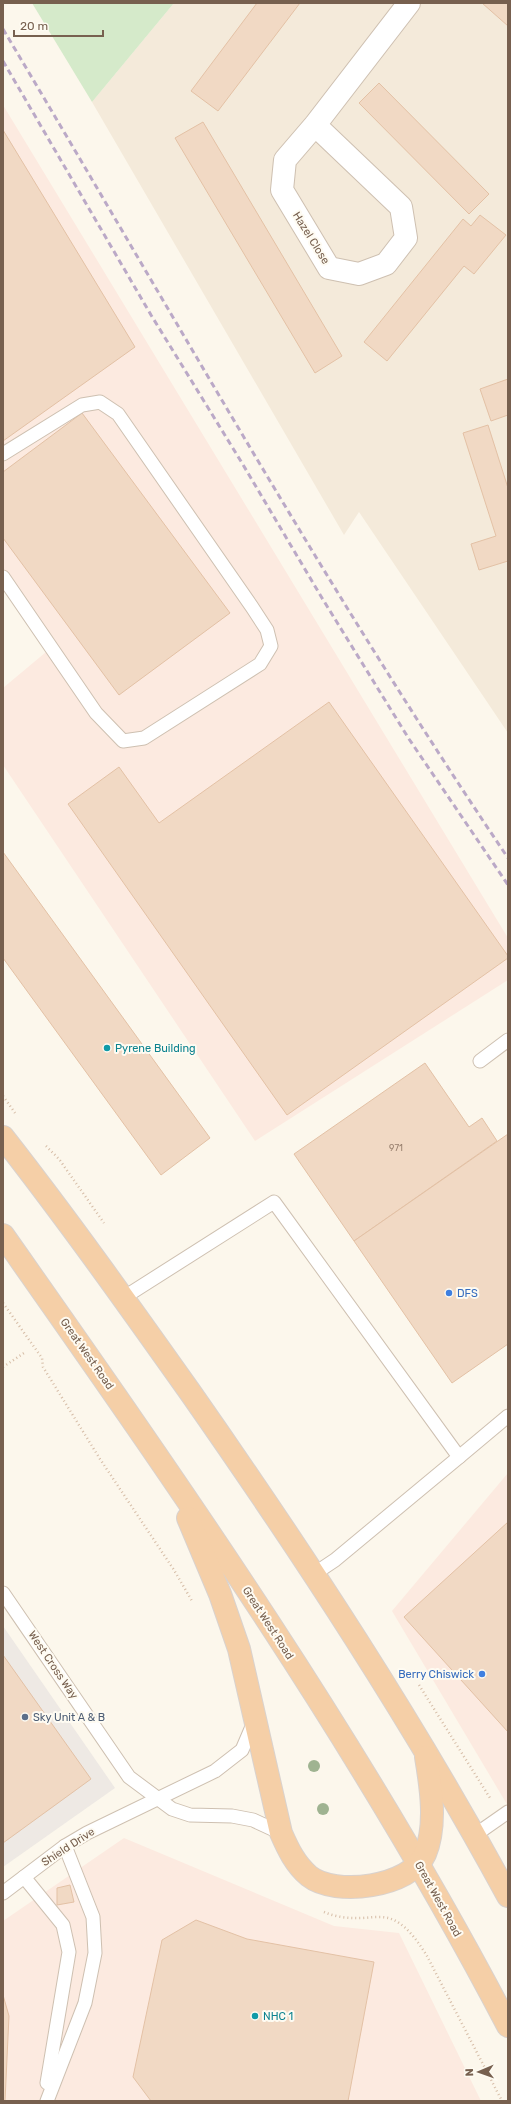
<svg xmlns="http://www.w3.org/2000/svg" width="511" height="2104" font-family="Rubik,sans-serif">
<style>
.residential{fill:#f4eada}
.commercial{fill:#fceae0}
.industrial{fill:#eee9e4}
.green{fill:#d5eaca}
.building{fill:#f1d9c4;stroke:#e3c1a5}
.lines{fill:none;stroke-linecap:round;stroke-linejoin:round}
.service-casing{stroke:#cec0b1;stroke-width:15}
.minor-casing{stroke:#cec0b1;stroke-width:24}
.trunk-casing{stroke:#d9d2ce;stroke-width:24}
.path{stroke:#d6bda7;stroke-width:2.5;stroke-dasharray:1 3;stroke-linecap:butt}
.service{stroke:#fff;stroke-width:13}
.minor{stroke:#fff;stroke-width:22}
.trunk{stroke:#f5cfa7;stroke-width:22}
.rail{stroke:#bba9c7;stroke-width:3;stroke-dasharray:6 4;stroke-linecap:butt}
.tree{fill:#9fb391}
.culture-dot{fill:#0f9aa8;stroke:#fefbf2;stroke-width:1.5}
.shop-dot{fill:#3f7fe0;stroke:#fefbf2;stroke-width:1.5}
.service-dot{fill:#5c6f8a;stroke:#fefbf2;stroke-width:1.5}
.labels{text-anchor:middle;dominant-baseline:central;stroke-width:4;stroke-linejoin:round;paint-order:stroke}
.number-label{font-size:9px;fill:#967e6c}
.street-label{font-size:11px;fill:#77604f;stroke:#fefbf2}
.culture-label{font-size:11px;fill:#0d838f;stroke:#fefbf2;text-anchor:start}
.shop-label{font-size:11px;fill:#366cbe;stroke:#fefbf2;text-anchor:start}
.service-label{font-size:11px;fill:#4e5e75;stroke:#fefbf2;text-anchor:start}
</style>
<rect width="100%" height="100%" fill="#fcf7ec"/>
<polygon class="residential" points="174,3 508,3 508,733 359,512 344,535 92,102"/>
<g class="commercial">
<polygon points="3,105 508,938 508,980 255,1141 3,765 3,688 52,647 3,581"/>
<polygon points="508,1473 508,1806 392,1611"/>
<polygon points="124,1838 334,1926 399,1933 481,2101 3,2101 3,1921"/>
</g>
<polygon class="industrial" points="3,1626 115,1788 3,1867"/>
<polygon class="green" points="32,3 174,3 92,102"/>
<g class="building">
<polygon points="257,3 300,3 218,111 191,91"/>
<polygon points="482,3 508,3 508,26"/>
<polygon points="379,83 489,194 469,214 359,103"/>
<polygon points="203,122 342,356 315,373 175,138"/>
<polygon points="3,130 135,347 3,441"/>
<polygon points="480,215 506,235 474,274 464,266 387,361 364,342 463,219 471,226"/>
<polygon points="508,379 508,415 491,421 480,389"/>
<polygon points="82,413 230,613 119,695 3,538 3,472"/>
<polygon points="488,425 508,488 508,561 479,570 471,544 496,536 463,433"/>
<polygon points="329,702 508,956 508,958 287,1115 68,804 119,767 159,823"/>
<polygon points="3,852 210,1138 161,1175 3,958"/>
<polygon points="425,1063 469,1127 482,1118 497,1141 354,1241 294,1154"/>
<polygon points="508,1134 508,1344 452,1383 354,1241"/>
<polygon points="508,1522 508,1732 404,1617"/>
<polygon points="3,1655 91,1779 3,1843"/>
<polygon points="70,1885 74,1902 57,1905 57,1888"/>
<polygon points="196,1920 247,1939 374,1962 348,2101 151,2101 133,2077 162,1940"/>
<polygon points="3,1995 9,2016 5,2101 3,2101"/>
</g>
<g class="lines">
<g class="service-casing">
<g id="service">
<polyline points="3,454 82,405 100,402 118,414 252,607 267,630 271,646 260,664 144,738 123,741 96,713 3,577"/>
<polyline points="480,1061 508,1040"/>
<polyline points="123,1298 274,1202 459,1457 335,1560 314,1574"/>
<polyline points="459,1457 508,1416"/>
<polyline points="3,1593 129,1777 172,1809 190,1815 232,1816 253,1820 281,1833"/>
<polyline points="475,1835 508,1812"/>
<polyline points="24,1877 63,1925 69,1952 47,2083"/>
<polyline points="3,1893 65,1846 87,1833 215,1771 242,1750 254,1722"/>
<polyline points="47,2101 85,2003 95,1953 93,1917 65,1846"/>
</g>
</g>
<g class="minor-casing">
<polyline id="minor" points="315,125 401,207 406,238 386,264 359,274 329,268 282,190 285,160 315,125 409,3"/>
</g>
<g class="trunk-casing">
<g id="trunk">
<path d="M3 1137C68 1220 129 1306 190 1392 304 1555 413 1721 508 1896"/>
<path d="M3 1235C183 1491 363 1748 508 2026"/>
<path d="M188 1518 220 1594 239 1649 281 1833C288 1849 295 1864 309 1876 335 1897 411 1887 425 1854 437 1826 431 1787 426 1757"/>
</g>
</g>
<g class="path">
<polyline points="3,1096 15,1113"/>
<polyline points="46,1146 59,1159 104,1223"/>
<polyline points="3,1303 42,1358 43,1367 100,1459 174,1570 192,1601"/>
<polyline points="3,1367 24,1353"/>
<polyline points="419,1685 490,1798"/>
<path d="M324 1912C333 1916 344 1918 354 1918 367 1919 381 1914 394 1920 408 1927 419 1943 427 1956L502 2101"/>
</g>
<use href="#service" class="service"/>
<use href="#minor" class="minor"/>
<use href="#trunk" class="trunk"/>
<g class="rail">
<path d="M3 29C169 307 327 590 508 858"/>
<polyline points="3,61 151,315 242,463 322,598 409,739 508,885"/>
</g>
</g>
<g class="tree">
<circle cx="314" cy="1766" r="6"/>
<circle cx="323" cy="1809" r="6"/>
</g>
<g class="culture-dot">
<circle cx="107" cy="1048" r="4"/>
<circle cx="255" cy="2016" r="4"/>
</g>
<g class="shop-dot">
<circle cx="449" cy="1293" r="4"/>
<circle cx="482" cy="1674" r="4"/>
</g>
<circle class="service-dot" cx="25" cy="1717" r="4"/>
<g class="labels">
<g class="number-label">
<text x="396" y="1148">971</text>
</g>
<g class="street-label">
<text transform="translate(311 238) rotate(58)">Hazel Close</text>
<text transform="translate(87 1354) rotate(55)">Great West Road</text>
<text transform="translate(268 1623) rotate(57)">Great West Road</text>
<text transform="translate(53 1665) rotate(56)">West Cross Way</text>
<text transform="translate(68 1847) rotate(-33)">Shield Drive</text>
<text transform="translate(438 1899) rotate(61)">Great West Road</text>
</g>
<g class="culture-label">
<text x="115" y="1048">Pyrene Building</text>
<text x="263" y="2016">NHC 1</text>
</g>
<g class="shop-label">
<text x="457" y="1293">DFS</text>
<text x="474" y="1674" text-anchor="end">Berry Chiswick</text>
</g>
<g class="service-label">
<text x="33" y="1717">Sky Unit A &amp; B</text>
</g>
</g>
<rect width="511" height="2104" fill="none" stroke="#77604f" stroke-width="8"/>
<g transform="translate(479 2072) rotate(268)" stroke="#fefbf2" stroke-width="3" paint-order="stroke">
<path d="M0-3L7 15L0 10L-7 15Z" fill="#77604f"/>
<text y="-6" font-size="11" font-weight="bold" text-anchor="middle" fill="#77604f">N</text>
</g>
<path d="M14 30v6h89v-6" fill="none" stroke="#77604f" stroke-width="2"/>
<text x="20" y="30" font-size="12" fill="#77604f" stroke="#fefbf2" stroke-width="3" paint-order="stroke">20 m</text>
</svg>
